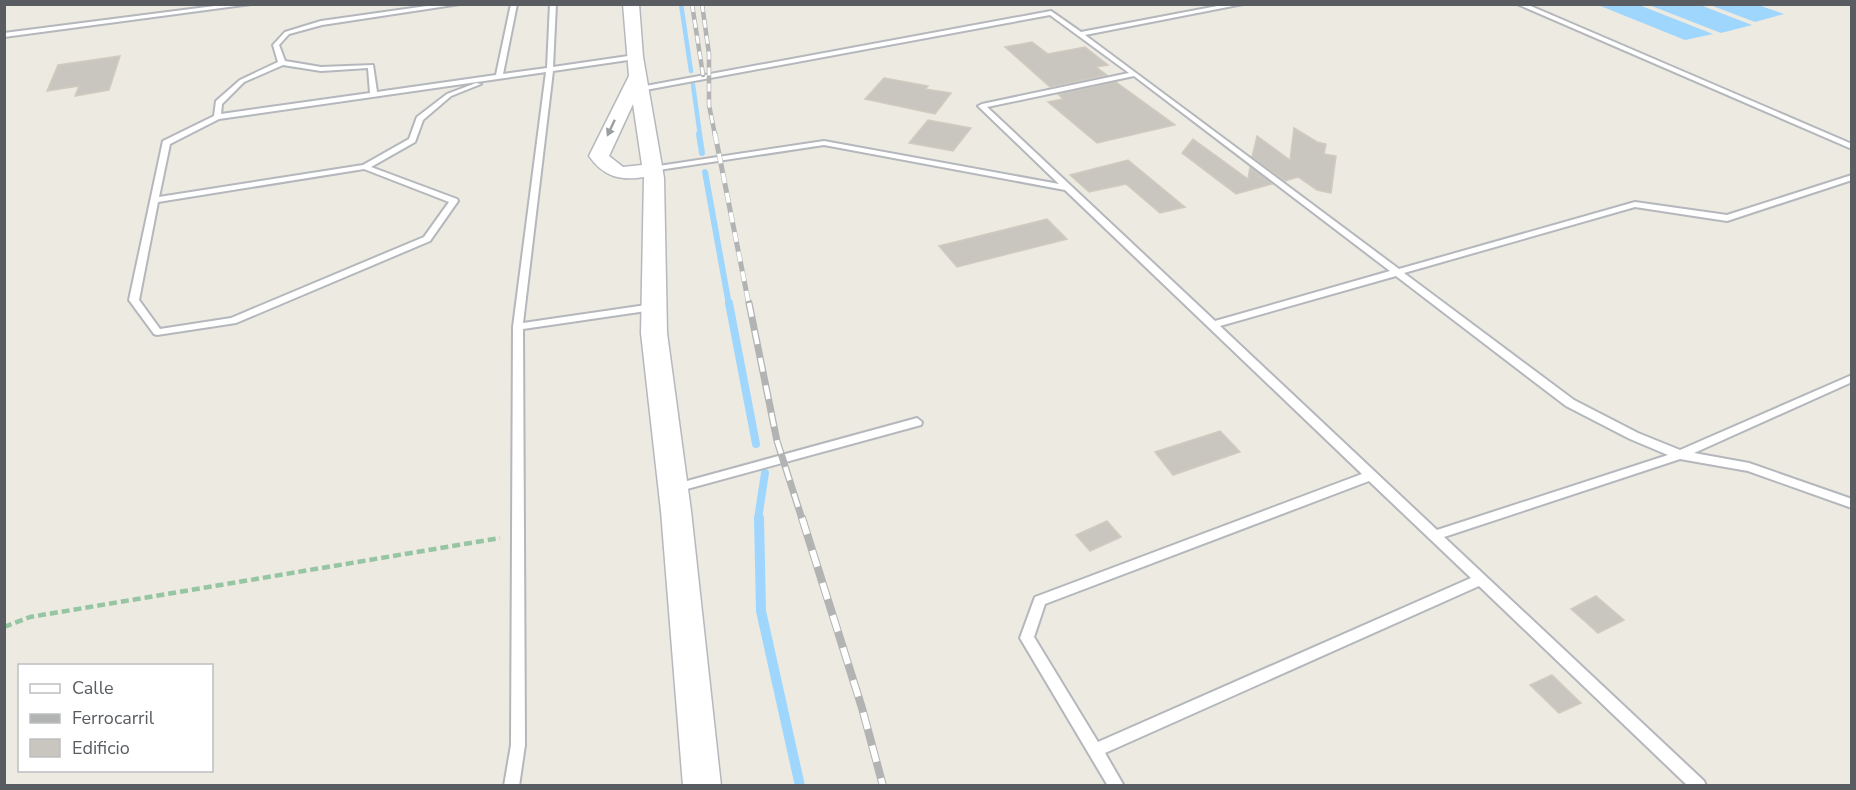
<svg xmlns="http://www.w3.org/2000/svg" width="1856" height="790" font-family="'Nunito Sans',sans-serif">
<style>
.water{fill:#9fd6fe}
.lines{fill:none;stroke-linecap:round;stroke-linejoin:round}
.stream-far3{stroke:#9fd6fe;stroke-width:4.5}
.stream-far2{stroke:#9fd6fe;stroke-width:6}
.stream-far1{stroke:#9fd6fe;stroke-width:8}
.stream{stroke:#9fd6fe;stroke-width:10}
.building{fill:#c9c6c0;stroke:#d1cbbf;stroke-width:1.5}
.service-casing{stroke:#b4b7bc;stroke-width:4}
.secondary-casing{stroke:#b5b8be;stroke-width:3}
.path{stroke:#96c5a2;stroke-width:4.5;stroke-dasharray:8 4;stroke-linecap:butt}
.service{fill:#fff;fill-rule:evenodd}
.secondary{fill:#fff;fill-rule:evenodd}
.rail-far3-casing{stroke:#b2b3b3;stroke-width:4.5}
.rail-far2-casing{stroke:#b2b3b3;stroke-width:5}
.rail-far1-casing{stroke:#b2b3b3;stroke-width:7}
.rail-casing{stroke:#b2b3b3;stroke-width:8}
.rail-far3{stroke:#fff;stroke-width:3;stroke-dasharray:8;stroke-linecap:butt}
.rail-far2{stroke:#fff;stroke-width:4;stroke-dasharray:10;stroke-linecap:butt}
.rail-far1{stroke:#fff;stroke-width:4.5;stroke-dasharray:14;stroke-linecap:butt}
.rail{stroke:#fff;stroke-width:6;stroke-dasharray:17;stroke-linecap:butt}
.oneway{fill:#9b9ea1}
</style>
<rect width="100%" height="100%" fill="#eceae1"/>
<g class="water">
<polygon points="1598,5 1639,5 1713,34 1685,40"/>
<polygon points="1649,5 1700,5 1752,25 1721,33"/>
<polygon points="1710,5 1758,5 1784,14 1755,22"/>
</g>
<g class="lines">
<g class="stream-far3">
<polyline points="681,4 691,71"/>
<polyline points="693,85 700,135"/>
</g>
<g class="stream-far2">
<polyline points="699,134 702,153"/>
<polyline points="705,172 729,305"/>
</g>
<g class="stream-far1">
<polyline points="729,303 756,444"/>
<polyline points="758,519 765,473"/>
</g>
<polyline class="stream" points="759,518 761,611 800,786"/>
</g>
<g class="building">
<polygon points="1032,42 1048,54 1085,47 1108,65 1096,67 1107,75 1050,87 1005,47"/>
<polygon points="120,56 109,90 75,96 79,86 47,91 58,65"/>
<polygon points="884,78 928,86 925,89 951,93 935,114 865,99"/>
<polygon points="1116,82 1175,125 1097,143 1048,102 1063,99 1058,94"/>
<polygon points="928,120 971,128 953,151 909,143"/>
<polygon points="1294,128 1317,142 1326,144 1324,154 1336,156 1331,193 1317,190 1298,177 1285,181 1252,157 1257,136 1290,160"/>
<polygon points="1193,139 1248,179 1250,167 1272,184 1236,194 1182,153"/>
<polygon points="1128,160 1185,207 1160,213 1126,184 1089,192 1070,175"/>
<polygon points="1047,219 1067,239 957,267 939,246"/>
<polygon points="1220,431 1240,452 1173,475 1155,452"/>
<polygon points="1107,521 1121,537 1090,551 1076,535"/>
<polygon points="1596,596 1624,620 1598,633 1571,609"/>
<polygon points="1552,675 1581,703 1559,713 1530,685"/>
</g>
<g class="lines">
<g class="service-casing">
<g id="service">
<polygon points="230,4 251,4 4,37 4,33"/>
<path d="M441 4H460L322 25 289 34 279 45 285 61 321 67 373 65 377 92 496 75 511 4H517L503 74 547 68 550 4H556L553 67 635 55 638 57 635 59 553 71 523 323 653 304 658 307 653 310 523 329 525 745 519 786H504L511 745 513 327 546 72 219 119 170 144 159 197 363 165 409 139 417 117 447 94 476 83 481 84 451 96 423 120 415 142 371 167 457 199 458 201 430 241 236 323 157 335 154 334 129 300 163 141 214 116 216 101 240 80 278 62 273 45 285 32 321 21ZM283 65 321 71 368 68 370 93 221 114 222 104 244 82ZM364 169 449 202 424 237 231 318 160 329 139 300 158 202Z"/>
<path d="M1228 4H1243L1085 35 1399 269 1635 202 1727 215 1852 175V180L1727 221 1635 207 1404 273 1574 400 1638 433 1680 450 1852 375V382L1694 453 1749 463 1852 499V508L1748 471 1680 459 1444 537 1704 781 1706 786H1688L1479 586 1105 753 1124 786H1108L1020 638 1035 597 1362 474 1065 190 824 145 652 171 648 169 652 167 824 141 1059 184 978 106 982 104 1129 73 1050 15 640 91 637 89 640 87 1051 11 1081 32ZM1134 76 1390 271 1215 321 987 107ZM1396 276 1566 406 1630 439 1668 455 1437 530 1220 326ZM1369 481 1471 578 1098 742 1034 637 1045 604Z"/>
<polygon points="1517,4 1526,4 1852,144 1852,149"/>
<polygon points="917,418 922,422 921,425 676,492 672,491 670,488 672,485 676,484"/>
</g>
</g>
<g class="secondary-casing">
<path id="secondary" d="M623 4H639L643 57 664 178 667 333 691 511 721 786H683L661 511 641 333 644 177C619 181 603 176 589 156L629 76ZM633 104 642 165 623 167 609 156Z"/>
</g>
<polyline class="path" points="4,627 30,617 500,538"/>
<use href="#service" class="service"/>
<use href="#secondary" class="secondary"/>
<g class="rail-far3-casing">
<g id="rail-far3">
<polyline points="692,4 703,75"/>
<polyline points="702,4 709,54 709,105 715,135"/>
</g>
</g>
<g class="rail-far2-casing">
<polyline id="rail-far2" points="715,134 749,305"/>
</g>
<g class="rail-far1-casing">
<polyline id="rail-far1" points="749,303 777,441 802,519"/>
</g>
<g class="rail-casing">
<polyline id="rail" points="802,518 862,708 883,786"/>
</g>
<use href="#rail-far3" class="rail-far3"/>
<use href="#rail-far2" class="rail-far2"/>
<use href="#rail-far1" class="rail-far1"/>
<use href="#rail" class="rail"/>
</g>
<defs><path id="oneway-solid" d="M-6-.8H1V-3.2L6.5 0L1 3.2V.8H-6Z" transform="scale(1.5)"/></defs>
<use class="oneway" href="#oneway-solid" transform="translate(611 128) rotate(115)"/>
<rect width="1856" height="790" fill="none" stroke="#595d62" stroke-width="12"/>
<rect x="18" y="664" width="195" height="108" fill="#ffffff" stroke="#bdbec0" stroke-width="1.5"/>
<rect x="30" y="684" width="30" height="9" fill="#ffffff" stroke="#bdbec0" stroke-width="1.5"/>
<text x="72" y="694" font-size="18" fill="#595d62">Calle</text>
<rect x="30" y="714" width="30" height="9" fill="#b2b3b3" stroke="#bdbec0" stroke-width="1.5"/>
<text x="72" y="724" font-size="18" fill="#595d62">Ferrocarril</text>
<rect x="30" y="739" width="30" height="18" fill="#c9c6c0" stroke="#bdbec0" stroke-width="1.5"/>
<text x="72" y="754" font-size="18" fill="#595d62">Edificio</text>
</svg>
